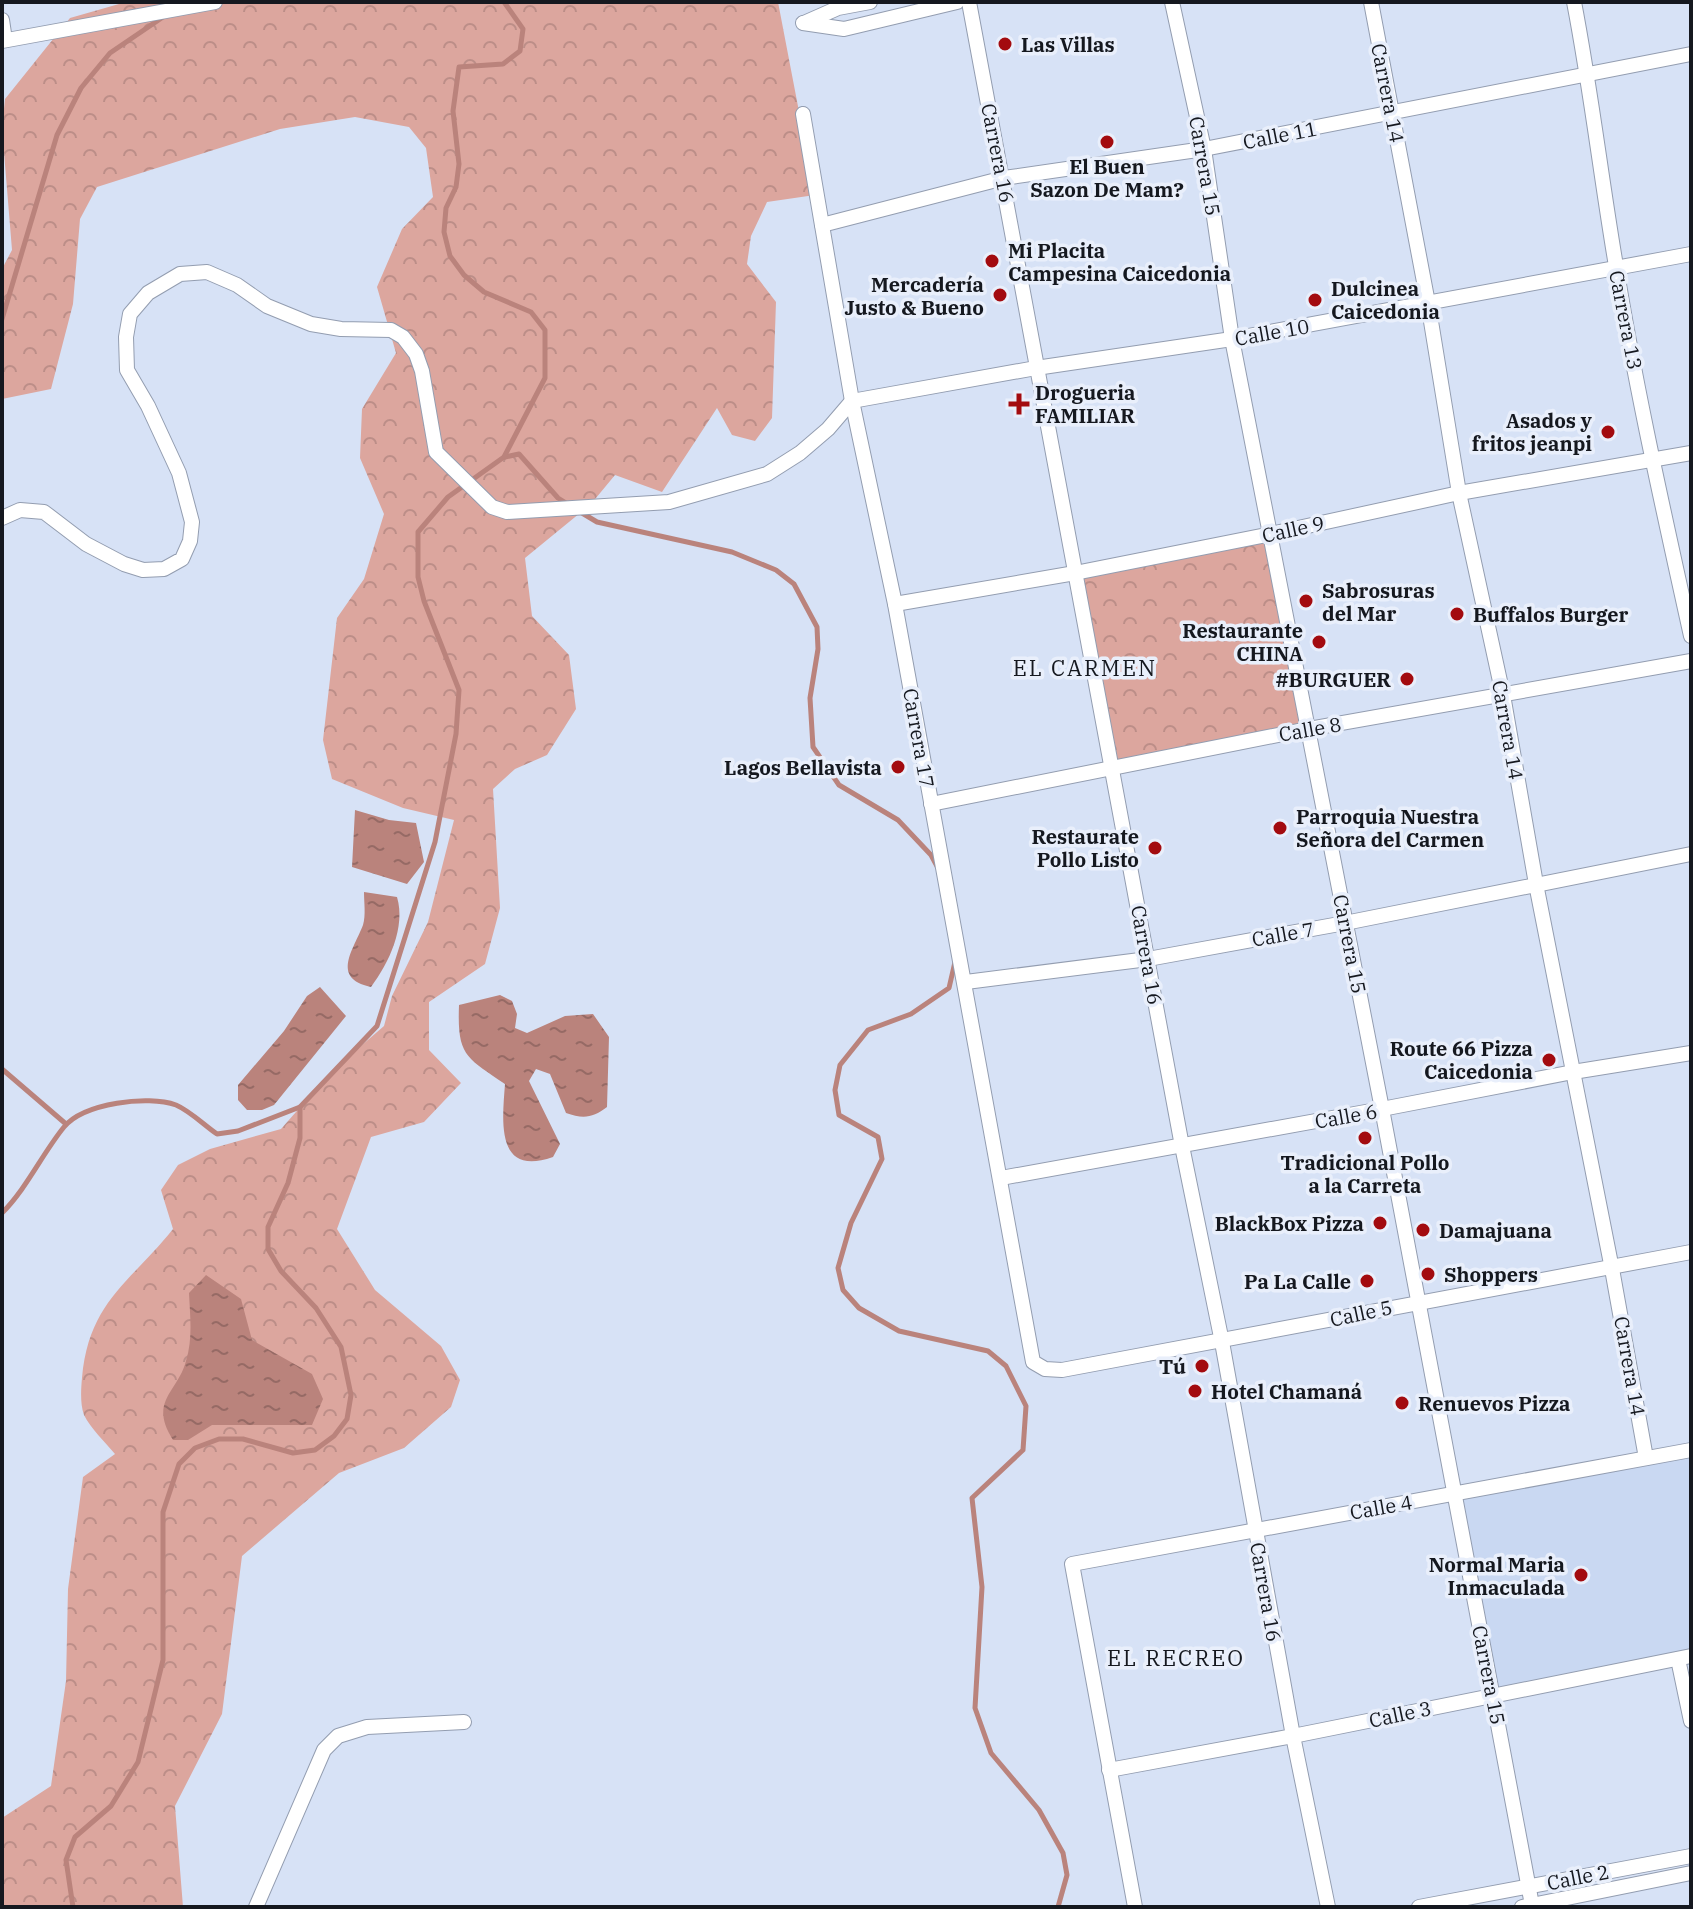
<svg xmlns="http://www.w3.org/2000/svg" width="1693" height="1909" font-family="'IBM Plex Serif',serif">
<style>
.built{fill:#c9d8f2}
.forest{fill:url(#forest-crowns)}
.water{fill:url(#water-ripples)}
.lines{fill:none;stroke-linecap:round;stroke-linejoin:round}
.stream{stroke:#ba837c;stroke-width:5}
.minor-casing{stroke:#939db0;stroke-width:16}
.minor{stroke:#fff;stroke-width:14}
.poi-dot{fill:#a30b0f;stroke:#e9effb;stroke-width:3}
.labels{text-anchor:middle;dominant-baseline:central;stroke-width:7;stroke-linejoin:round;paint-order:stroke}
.poi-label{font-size:20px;font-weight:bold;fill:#15181f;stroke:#e9effb;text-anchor:start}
.street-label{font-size:20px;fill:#15181f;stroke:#e9effb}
.neighbourhood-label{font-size:22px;letter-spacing:2px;fill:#15181f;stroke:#e9effb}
</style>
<defs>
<pattern id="forest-crowns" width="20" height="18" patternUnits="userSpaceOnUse" patternTransform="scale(2)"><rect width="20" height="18" fill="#dca69e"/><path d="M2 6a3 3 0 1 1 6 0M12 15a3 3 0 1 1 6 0" fill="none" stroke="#bc8e88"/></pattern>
<pattern id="water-ripples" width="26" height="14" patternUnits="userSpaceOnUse" patternTransform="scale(2)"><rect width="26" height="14" fill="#ba837c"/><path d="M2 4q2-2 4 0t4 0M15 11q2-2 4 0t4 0" fill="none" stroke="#966a65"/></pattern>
</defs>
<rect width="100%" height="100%" fill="#d7e2f6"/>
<polygon class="built" points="1691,1450 1691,1656 1493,1694 1455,1494"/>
<g class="forest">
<path d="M126 2 206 6 237 2H778L815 195 767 202 751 236 747 264 776 302 772 418 755 441 732 435 717 408 662 492 615 475 591 504 525 558 532 616 569 655 576 709 547 755 515 769 493 789 500 908 485 964 429 1002V1050L461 1083 424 1122 371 1137 337 1229 375 1290 441 1346 460 1380 451 1407 404 1448 339 1473 242 1556 222 1714 175 1806 183 1907H2V1818L51 1786 66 1681 68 1589 83 1477 115 1454C105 1442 91 1429 84 1415 80 1404 81 1389 82 1378 89 1301 130 1283 173 1229L161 1190 178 1165 210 1149 281 1129 332 1071 384 1026 392 996 428 922 454 820 403 808 332 779 323 740 337 618 364 579 384 514 360 458 362 409 396 353 377 287 402 229 433 197 426 148 409 127 355 117 280 129 97 187 80 219 73 304 51 389 2 399V269L12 250 2 128 5 99 70 18Z"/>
<polygon points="1271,534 1308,729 1112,767 1075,573"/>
</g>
<g class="water">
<polygon points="355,810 389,820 416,823 424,862 407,884 352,867"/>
<path d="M364 892 397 897C406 927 389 963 371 987 330 978 354 949 363 925 366 915 364 903 364 892Z"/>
<polygon points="320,987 346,1016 274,1105 262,1110 247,1110 238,1100 238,1085 284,1031 307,996"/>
<path d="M500 995 512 1001 517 1014 515 1028 527 1033 565 1016 593 1014 609 1037 607 1107C593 1118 583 1119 566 1113L550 1074 536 1069 529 1081 560 1144 553 1157C496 1177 502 1123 505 1084 466 1057 457 1056 459 1005Z"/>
<path d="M206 1275 241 1299 252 1340 312 1374 323 1399 312 1425H212L188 1440H173C148 1401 178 1392 186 1361 193 1338 190 1316 189 1293Z"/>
</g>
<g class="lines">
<g class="stream">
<polyline points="2,319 57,135 81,88 110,53 163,17"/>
<polyline points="505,457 519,454 558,498 566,503"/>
<polyline points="582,513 597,522 732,552 776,570 794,584 817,627 818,649 810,698 813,747 839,785 898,820 931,855 938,868"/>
<polyline points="955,962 949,988 911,1014 868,1030 840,1065 835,1090 839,1115 878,1137 882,1159 851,1223 838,1268 843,1290 859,1308 899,1331 988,1351 1006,1366 1026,1406 1023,1450 972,1498 982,1587 975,1708 991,1753 1039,1810 1063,1853 1067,1875 1058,1907"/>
<polyline points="2,1069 66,1124"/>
<path d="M2 1213C27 1188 42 1154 64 1127 84 1103 148 1095 176 1105 190 1111 204 1125 217 1134L238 1131 300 1107"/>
<polyline points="73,1907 66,1860 75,1837 111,1806 138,1762 163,1660 163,1512 179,1464 195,1448 219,1439 243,1439 293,1453 315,1450 334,1436 347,1419 351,1395 341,1347 316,1308 281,1271 268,1249 268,1227 288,1183 300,1138 300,1107 377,1026 435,842 456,734 459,690 424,601 418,577 418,532 448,497 504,457 545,378 545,330 531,312 484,292 464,275 450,256 444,232 446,208 456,187 459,164 453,111 459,67 503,64 520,51 523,29 504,2"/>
</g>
<g class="minor-casing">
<g id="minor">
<polyline points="969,2 1182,1146 1222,1342 1293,1736 1328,1907"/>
<polyline points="1172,2 1204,149 1232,339 1382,1109 1532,1905"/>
<polyline points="1371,2 1428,303 1459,493 1503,695 1536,884 1612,1269 1646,1458"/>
<path d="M1574 2C1591 90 1601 178 1616 266 1636 390 1664 513 1691 636"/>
<polyline points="2,20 5,40"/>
<polyline points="803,23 844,29 957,2"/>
<polyline points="804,23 838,8 870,2"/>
<polyline points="2,41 215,2"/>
<polyline points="803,114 852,401 895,604 1033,1362 1045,1369 1062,1370 1691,1252"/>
<polyline points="822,225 1004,178 1204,149 1691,54"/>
<polyline points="2,518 20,510 44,512 86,544 124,564 143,570 164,569 182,559 190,541 192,522 179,473 148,406 127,370 126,337 130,314 148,293 180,274 207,272 237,285 267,306 311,324 341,329 391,330 403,337 416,354 422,371 436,452 492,507 507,512 669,502 767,474 800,453 828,429 852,401 1036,368 1232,339 1691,254"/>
<polyline points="895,604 1075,573 1271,534 1459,493 1691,453"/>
<polyline points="931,804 1308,729 1691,661"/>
<polyline points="966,982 1148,959 1345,923 1691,854"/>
<polyline points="1001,1178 1382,1109 1573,1072 1691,1053"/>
<polyline points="1678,1659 1691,1721"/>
<polyline points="1109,1770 1293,1736 1691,1656"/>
<polyline points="256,1907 324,1750 338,1736 367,1727 464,1722"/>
<polyline points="1135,1907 1072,1564 1691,1450"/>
<polyline points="1419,1907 1691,1856"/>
<polyline points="1522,1907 1691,1873"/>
</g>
</g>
<use href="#minor" class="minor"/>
</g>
<g class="poi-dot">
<circle cx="1005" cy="44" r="8"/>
<circle cx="1107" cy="142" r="8"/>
<circle cx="992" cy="261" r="8"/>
<circle cx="1000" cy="295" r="8"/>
<circle cx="1315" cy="300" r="8"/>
<path d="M1015 392h8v8h8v8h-8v8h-8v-8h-8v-8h8z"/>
<circle cx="1608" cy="432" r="8"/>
<circle cx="1306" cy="601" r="8"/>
<circle cx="1457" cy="614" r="8"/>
<circle cx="1319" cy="642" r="8"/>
<circle cx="1407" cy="679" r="8"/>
<circle cx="898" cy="767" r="8"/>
<circle cx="1280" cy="828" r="8"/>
<circle cx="1155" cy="848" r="8"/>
<circle cx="1549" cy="1060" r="8"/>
<circle cx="1365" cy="1138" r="8"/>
<circle cx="1380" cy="1223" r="8"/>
<circle cx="1423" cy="1230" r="8"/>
<circle cx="1428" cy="1274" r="8"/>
<circle cx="1367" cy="1281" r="8"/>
<circle cx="1202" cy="1366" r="8"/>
<circle cx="1195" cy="1391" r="8"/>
<circle cx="1402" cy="1403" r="8"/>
<circle cx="1581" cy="1575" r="8"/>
</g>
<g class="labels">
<g class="poi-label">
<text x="1021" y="44">Las Villas</text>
<text x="1107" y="166" text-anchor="middle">El Buen<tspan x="1107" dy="23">Sazon De Mam?</tspan></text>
<text x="1008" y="250">Mi Placita<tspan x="1008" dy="23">Campesina Caicedonia</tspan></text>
<text x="984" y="284" text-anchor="end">Mercadería<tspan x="984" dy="23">Justo &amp; Bueno</tspan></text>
<text x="1331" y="288">Dulcinea<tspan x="1331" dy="23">Caicedonia</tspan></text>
<text x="1035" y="392">Drogueria<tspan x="1035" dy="23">FAMILIAR</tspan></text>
<text x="1592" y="420" text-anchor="end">Asados y<tspan x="1592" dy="23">fritos jeanpi</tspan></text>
<text x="1322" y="590">Sabrosuras<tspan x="1322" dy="23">del Mar</tspan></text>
<text x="1473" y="614">Buffalos Burger</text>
<text x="1303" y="630" text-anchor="end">Restaurante<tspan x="1303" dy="23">CHINA</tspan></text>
<text x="1391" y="679" text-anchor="end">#BURGUER</text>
<text x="882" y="767" text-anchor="end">Lagos Bellavista</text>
<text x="1296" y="816">Parroquia Nuestra<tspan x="1296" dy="23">Señora del Carmen</tspan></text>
<text x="1139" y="836" text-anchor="end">Restaurate<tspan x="1139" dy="23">Pollo Listo</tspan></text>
<text x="1533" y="1048" text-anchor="end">Route 66 Pizza<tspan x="1533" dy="23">Caicedonia</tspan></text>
<text x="1365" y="1162" text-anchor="middle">Tradicional Pollo<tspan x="1365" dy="23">a la Carreta</tspan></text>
<text x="1364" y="1223" text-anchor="end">BlackBox Pizza</text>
<text x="1439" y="1230">Damajuana</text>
<text x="1444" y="1274">Shoppers</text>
<text x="1351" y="1281" text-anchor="end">Pa La Calle</text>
<text x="1186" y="1366" text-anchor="end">Tú</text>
<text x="1211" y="1391">Hotel Chamaná</text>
<text x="1418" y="1403">Renuevos Pizza</text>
<text x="1565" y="1564" text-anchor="end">Normal Maria<tspan x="1565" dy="23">Inmaculada</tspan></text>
</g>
<g class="street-label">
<text transform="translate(1388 93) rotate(79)">Carrera 14</text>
<text transform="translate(1280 135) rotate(-11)">Calle 11</text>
<text transform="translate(998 153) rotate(79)">Carrera 16</text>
<text transform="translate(1205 166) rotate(80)">Carrera 15</text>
<text transform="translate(1626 320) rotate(79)">Carrera 13</text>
<text transform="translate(1272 332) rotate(-10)">Calle 10</text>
<text transform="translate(1293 529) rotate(-12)">Calle 9</text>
<text transform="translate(1310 729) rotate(-10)">Calle 8</text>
<text transform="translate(1508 730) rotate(80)">Carrera 14</text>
<text transform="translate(919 738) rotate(80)">Carrera 17</text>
<text transform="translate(1283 934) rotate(-10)">Calle 7</text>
<text transform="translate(1350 944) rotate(79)">Carrera 15</text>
<text transform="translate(1147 955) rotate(80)">Carrera 16</text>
<text transform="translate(1346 1116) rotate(-10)">Calle 6</text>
<text transform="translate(1361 1313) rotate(-12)">Calle 5</text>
<text transform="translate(1630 1366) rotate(80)">Carrera 14</text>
<text transform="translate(1381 1507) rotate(-10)">Calle 4</text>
<text transform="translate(1266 1592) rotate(80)">Carrera 16</text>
<text transform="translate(1489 1675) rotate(79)">Carrera 15</text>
<text transform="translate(1400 1714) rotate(-12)">Calle 3</text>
<text transform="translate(1578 1877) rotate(-11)">Calle 2</text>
</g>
<g class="neighbourhood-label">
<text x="1085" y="667">EL CARMEN</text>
<text x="1176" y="1657">EL RECREO</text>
</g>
</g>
<rect width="1693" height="1909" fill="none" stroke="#15181f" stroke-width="8"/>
</svg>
